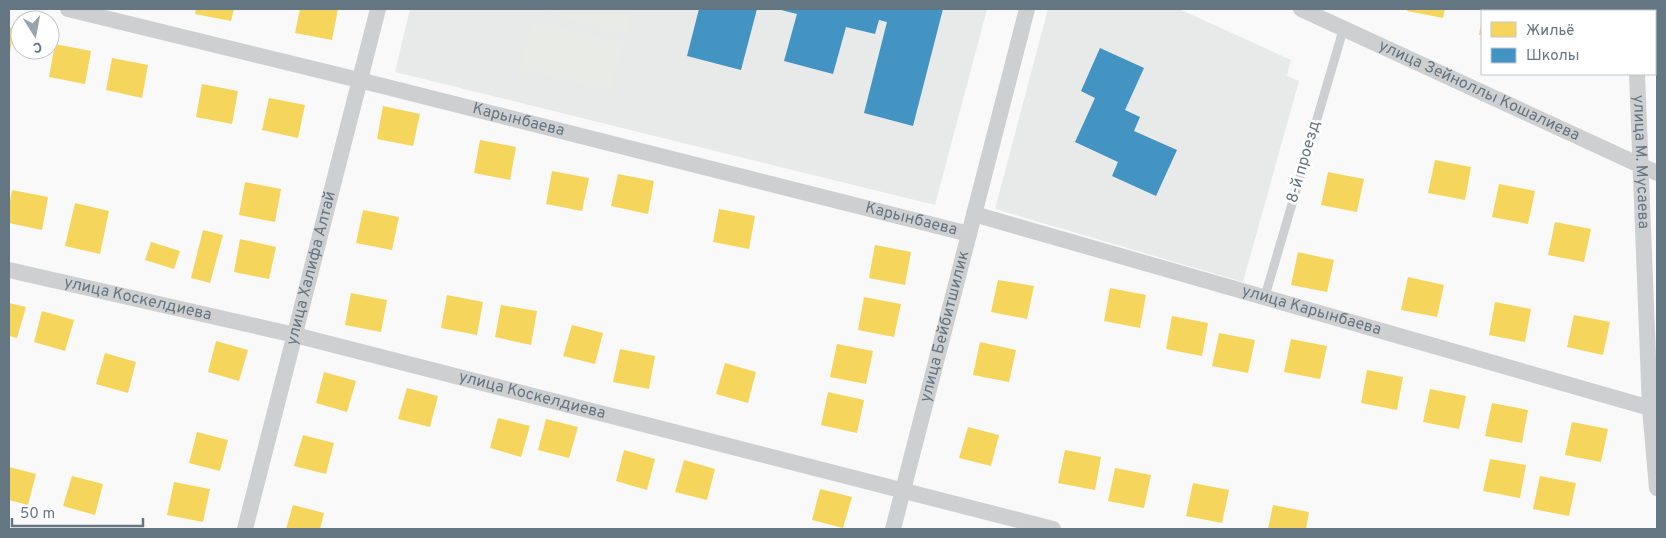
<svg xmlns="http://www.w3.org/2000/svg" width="1666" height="538" font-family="Overpass,sans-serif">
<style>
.built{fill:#e8e9e9}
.green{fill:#e8ebe6}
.homes{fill:#f6d55c}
.schools{fill:#4393c3}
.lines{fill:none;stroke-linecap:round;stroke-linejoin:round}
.service{stroke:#cecfd0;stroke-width:9}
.minor{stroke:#cecfd0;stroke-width:16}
.labels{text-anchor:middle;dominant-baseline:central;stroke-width:5;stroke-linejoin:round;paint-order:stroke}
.street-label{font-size:16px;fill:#657683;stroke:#fff}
</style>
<rect width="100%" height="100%" fill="#f9f9f9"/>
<g class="built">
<polygon points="410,9 987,9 935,205 395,72"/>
<polygon points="1048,9 1179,9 1291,60 1287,76 1299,81 1243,282 995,209"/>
</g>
<g class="green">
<polygon points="536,9 633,9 626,33"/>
<polygon points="532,22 623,45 611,90 520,67"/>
</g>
<g class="homes">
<polygon points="196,9 234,9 231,21 195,14"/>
<polygon points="300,9 338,9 332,40 295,33"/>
<polygon points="1408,9 1445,9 1443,18 1407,11"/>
<polygon points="1484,9 1522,9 1521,11 1484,11"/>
<polygon points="1481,23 1482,23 1482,35 1479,35"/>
<polygon points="9,27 14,28 10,52 9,52"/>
<polygon points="55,44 91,51 85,84 49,77"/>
<polygon points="112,58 148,65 142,98 106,90"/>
<polygon points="202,84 238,91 232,124 196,117"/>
<polygon points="269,98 305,105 298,138 262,130"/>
<polygon points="383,106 420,114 413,146 377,139"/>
<polygon points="480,140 516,147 510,180 474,173"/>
<polygon points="1435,160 1471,167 1465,200 1428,193"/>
<polygon points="552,171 589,178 582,211 546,204"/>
<polygon points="1328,172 1364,179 1357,212 1321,205"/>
<polygon points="618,174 654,181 648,214 611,206"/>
<polygon points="245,182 281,189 275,222 239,215"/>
<polygon points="1499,184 1535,191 1528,224 1492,217"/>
<polygon points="12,190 48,197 42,230 9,223 9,206"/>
<polygon points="75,203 109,211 100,254 65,246"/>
<polygon points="719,209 755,216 749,249 713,242"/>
<polygon points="363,210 399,217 392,250 356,243"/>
<polygon points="1555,222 1591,229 1584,262 1548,255"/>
<polygon points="203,230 223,235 210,283 191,278"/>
<polygon points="240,239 276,247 269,279 234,272"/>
<polygon points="151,242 180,251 174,269 145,260"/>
<polygon points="875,245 911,252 905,285 869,278"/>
<polygon points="1298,252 1334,260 1327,292 1291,285"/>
<polygon points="1408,277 1444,285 1437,317 1401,310"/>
<polygon points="998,280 1034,286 1027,319 991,312"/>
<polygon points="1110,288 1146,295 1140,328 1104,321"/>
<polygon points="351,293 387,300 381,332 345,325"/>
<polygon points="447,295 483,302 477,335 441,328"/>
<polygon points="864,297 901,304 894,337 858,330"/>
<polygon points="1495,302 1531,309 1525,342 1489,335"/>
<polygon points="9,303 26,307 17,338 9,336"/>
<polygon points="501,305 537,311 531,345 495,337"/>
<polygon points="42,311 74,320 65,351 34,342"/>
<polygon points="1574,315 1610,322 1603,355 1567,347"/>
<polygon points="1172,316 1208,323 1202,356 1166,349"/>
<polygon points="572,325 603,333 595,364 563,356"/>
<polygon points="1219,333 1255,340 1248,373 1212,366"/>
<polygon points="1291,339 1327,346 1320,379 1284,372"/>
<polygon points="216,341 248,350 239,381 208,372"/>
<polygon points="980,342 1016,350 1009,382 973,375"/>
<polygon points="837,344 873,351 866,384 830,377"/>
<polygon points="620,349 655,356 649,389 613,382"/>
<polygon points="105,353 136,362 128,393 96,384"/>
<polygon points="725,363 756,372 748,403 716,394"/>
<polygon points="1367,370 1403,377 1397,410 1361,403"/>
<polygon points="324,372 356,381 347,412 316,403"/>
<polygon points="407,388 438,396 430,427 398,419"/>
<polygon points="1430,389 1466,396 1459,429 1423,422"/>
<polygon points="828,392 864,400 857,433 821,425"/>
<polygon points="1492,403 1528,410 1522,443 1485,436"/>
<polygon points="498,418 530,426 521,457 490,448"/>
<polygon points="546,419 578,427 569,458 538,450"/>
<polygon points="1572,422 1608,429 1601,462 1565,455"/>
<polygon points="968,427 999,435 991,466 959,458"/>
<polygon points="197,432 228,440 220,471 189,463"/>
<polygon points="303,435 334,443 326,474 294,466"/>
<polygon points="624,450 655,459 647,490 616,481"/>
<polygon points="1065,450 1101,457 1095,490 1058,483"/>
<polygon points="1490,459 1526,465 1520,498 1483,491"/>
<polygon points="684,460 715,469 707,500 675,492"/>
<polygon points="9,467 36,474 28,505 9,500"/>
<polygon points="1115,468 1151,475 1144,508 1108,501"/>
<polygon points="72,476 103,484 95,515 63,506"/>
<polygon points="1540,476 1576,483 1569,516 1533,509"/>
<polygon points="174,482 210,489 203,522 167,515"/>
<polygon points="1193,483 1229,490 1222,523 1186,516"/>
<polygon points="820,489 852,497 843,528 812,520"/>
<polygon points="293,505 324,513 320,529 286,529"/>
<polygon points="1273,505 1309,512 1306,529 1268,529"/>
</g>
<g class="schools">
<polygon points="699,9 757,9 741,70 687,56"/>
<polygon points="777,9 943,9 913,126 864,113 887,22 879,20 875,34 846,27 833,74 784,61 797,14"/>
<polygon points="1100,48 1144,68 1125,110 1140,117 1134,131 1177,150 1156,196 1112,176 1118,162 1075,142 1095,98 1081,91"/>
</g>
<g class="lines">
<polyline class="service" points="1265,296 1344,27"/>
<g class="minor">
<path id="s1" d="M68 9 359 80 969 234"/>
<path id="s2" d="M1301 9 1657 173"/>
<polyline points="1634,9 1634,11"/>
<path id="s3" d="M1637 74 1650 408 1657 488"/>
<path id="s4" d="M974 214 1650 408"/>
<path id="s5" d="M9 270 295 335 1053 529"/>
<path id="s6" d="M245 529 378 9"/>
<path id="s7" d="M893 529 1027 9"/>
</g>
</g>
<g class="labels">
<g class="street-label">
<text stroke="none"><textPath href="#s2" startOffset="196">улица Зейноллы Кошалиева</textPath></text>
<text stroke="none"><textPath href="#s1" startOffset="464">Карынбаева</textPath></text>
<text stroke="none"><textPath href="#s3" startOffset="88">улица М. Мусаева</textPath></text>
<text transform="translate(1304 162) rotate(-74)">8-й проезд</text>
<text stroke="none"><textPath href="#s1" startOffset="869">Карынбаева</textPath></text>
<text stroke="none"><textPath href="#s6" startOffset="269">улица Халифа Алтай</textPath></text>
<text stroke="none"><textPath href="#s5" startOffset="132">улица Коскелдиева</textPath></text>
<text stroke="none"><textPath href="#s4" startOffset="351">улица Карынбаева</textPath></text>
<text stroke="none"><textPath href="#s7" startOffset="209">улица Бейбитшилик</textPath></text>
<text stroke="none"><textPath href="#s5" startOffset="538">улица Коскелдиева</textPath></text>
</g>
</g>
<rect width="1666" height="538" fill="none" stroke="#657683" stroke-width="20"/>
<rect x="1481" y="10" width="175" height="65" fill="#ffffff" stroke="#c1c8cd"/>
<rect x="1491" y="22" width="25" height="15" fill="#f6d55c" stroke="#c1c8cd"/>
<text x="1526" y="35" font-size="15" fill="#657683">Жильё</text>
<rect x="1491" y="48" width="25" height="15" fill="#4393c3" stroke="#c1c8cd"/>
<text x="1526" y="60" font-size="15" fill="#657683">Школы</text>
<g transform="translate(35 35) rotate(169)"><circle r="24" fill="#ffffff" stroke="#c1c8cd"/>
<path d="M0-4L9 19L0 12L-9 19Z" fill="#99a4ac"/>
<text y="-8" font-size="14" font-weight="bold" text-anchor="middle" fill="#657683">С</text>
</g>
<path d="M12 518v8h131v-8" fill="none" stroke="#657683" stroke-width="2.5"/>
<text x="20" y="518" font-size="15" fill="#657683" stroke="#ffffff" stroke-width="4" paint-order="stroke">50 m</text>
</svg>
